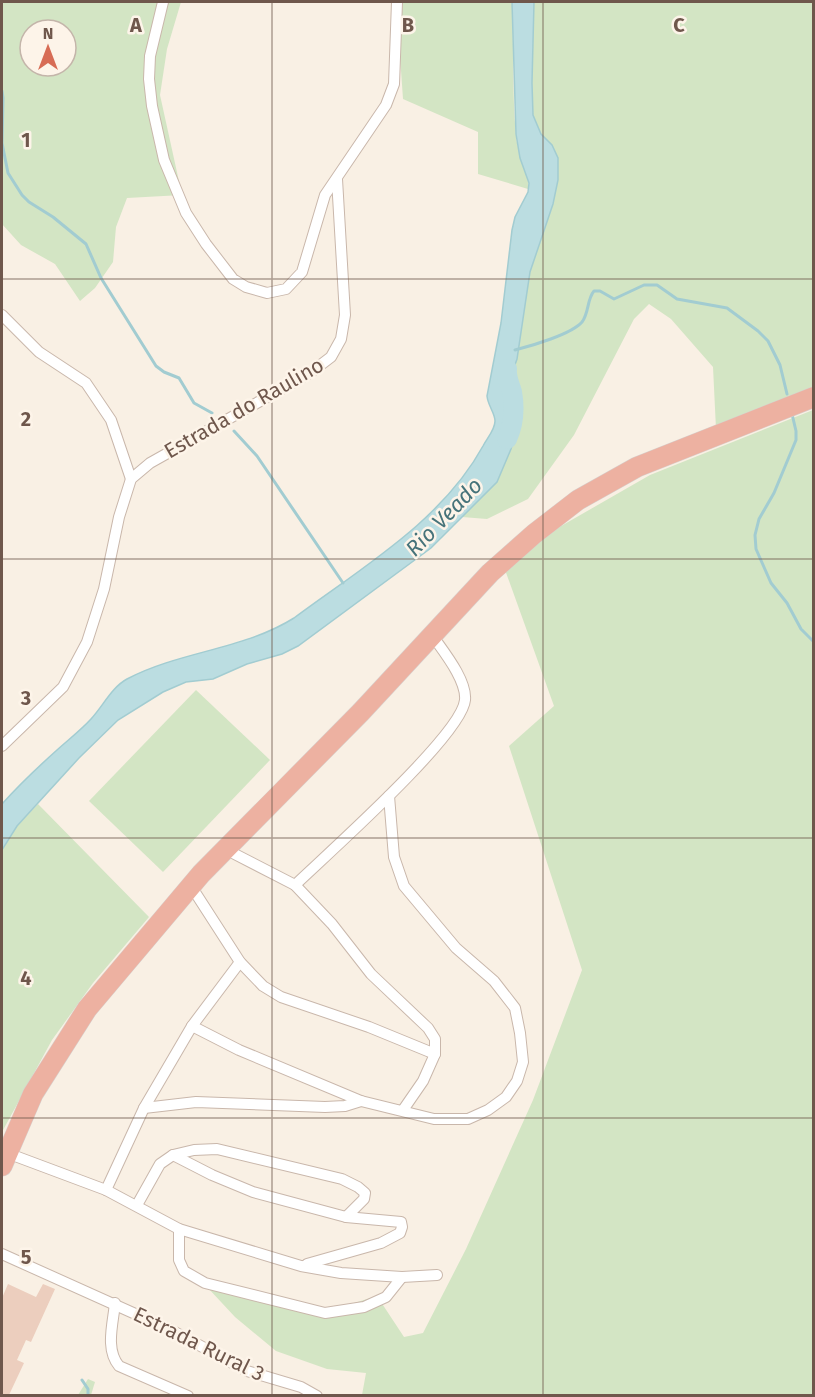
<svg xmlns="http://www.w3.org/2000/svg" width="815" height="1397" font-family="'Fira Sans',sans-serif">
<style>
.green{fill:#d3e5c4;fill-rule:evenodd}
.water{fill:#bbdde1;stroke:#a2ccd1;stroke-width:1.5}
.lines{fill:none;stroke-linecap:round;stroke-linejoin:round}
.stream{stroke:#a2ccd1;stroke-width:3}
.river{stroke:#bbdde1;stroke-width:20}
.building{fill:#eccebe}
.street-casing{stroke:#c9b7ab;stroke-width:12}
.highway-casing{stroke:#d7d0cd;stroke-width:21}
.street{stroke:#fff;stroke-width:10}
.highway{stroke:#edb1a1;stroke-width:20}
.grid{fill:none;stroke:#6f574c;stroke-width:1.5;stroke-opacity:0.55}
.labels{text-anchor:middle;dominant-baseline:central;stroke-width:5;stroke-linejoin:round;paint-order:stroke}
.street-label{font-size:21px;fill:#6f574c;stroke:#fdf4e9}
.water-label{font-size:22px;font-style:italic;fill:#46737a;stroke:#fdf4e9}
.grid-label{font-size:20px;text-anchor:middle;font-weight:bold;fill:#6f574c;stroke:#fdf4e9;stroke-width:5;stroke-linejoin:round;paint-order:stroke}
</style>
<rect width="100%" height="100%" fill="#f9f0e4"/>
<g class="green">
<path d="M2 2H181L167 49 160 95 182 195 127 198 116 227 113 262 95 288 80 301 55 264 21 245 2 224ZM30 30H66V66H30Z"/>
<path d="M403 2H512C514 46 512 92 516 136 517 154 531 171 528 189L478 174V132L403 99 399 42Z"/>
<polygon points="534,2 813,2 813,392 716,429 713,367 671,319 649,304 634,319 574,435 528,499 487,519 462,517 497,482 511,449 516,431 511,376 517,359 530,272 553,204 558,180 558,158 552,145 541,134 533,115 532,83"/>
<polygon points="813,410 813,1395 362,1395 366,1373 327,1369 276,1351 235,1317 208,1288 331,1310 377,1296 404,1337 423,1333 466,1249 533,1100 582,970 509,746 554,706 504,567 535,541 650,475"/>
<polygon points="196,690 270,760 163,872 89,801"/>
<polygon points="38,804 149,917 93,983 52,1040 2,1132 2,850 17,826"/>
<polygon points="88,1379 95,1382 91,1395 78,1395"/>
</g>
<path class="water" d="M512 2H534L532 83 533 115 541 134 552 145 558 158V180L553 204 530 272 517 359 511 376 516 431 511 449 497 482 431 548 298 646 282 654 247 664 213 679 186 682 163 692 118 720 79 758 17 826 2 850V804C19 785 38 767 57 750 68 740 81 730 91 719 103 706 112 687 127 679 180 651 243 650 294 618 361 568 442 521 483 446 487 438 495 430 495 421 495 413 488 406 487 396L501 323 512 230 515 217 528 192 529 183 520 158 516 134Z"/>
<g class="lines">
<g class="stream">
<polyline points="2,91 3,98 2,143 8,173 22,195 29,202 53,217 86,244 101,278 156,366 164,372 179,378 194,403 212,413"/>
<path d="M515 350C531 346 572 334 582 322 589 313 587 299 594 291H600L614 299 644 285H657L677 299 727 308 758 331 768 341 780 365 787 394"/>
<polyline points="792,414 796,431 796,440 774,493 759,519 755,535 756,549 771,583 787,603 801,629 814,642"/>
<polyline points="234,431 257,456 343,583"/>
<polyline points="82,1380 88,1389 88,1396"/>
</g>
<path class="river" d="M507 439C514 424 515 409 512 392 510 384 506 378 507 369"/>
</g>
<polygon class="building" points="8,1284 36,1297 43,1284 55,1289 31,1342 26,1340 17,1360 24,1363 9,1395 2,1395 2,1298"/>
<g class="lines">
<g class="street-casing">
<g id="street">
<polyline points="163,2 150,56 149,79 152,106 164,160 186,213 206,244 233,279 246,287 267,293 286,289 302,272 325,195 386,105 394,84 397,2"/>
<polyline points="2,315 39,352 86,383 111,420 131,479"/>
<polyline points="2,746 63,687 87,642 104,589 119,517 131,479 150,463 310,373 331,357 341,339 345,315 337,179"/>
<polyline points="225,849 295,885 332,924 371,974 428,1028 435,1039 435,1054 423,1081 403,1110"/>
<path d="M295 885C325 856 462 735 465 700 467 680 443 651 432 635"/>
<polyline points="191,886 240,962 263,986 281,997 369,1027 435,1054"/>
<polyline points="192,1026 239,1050 361,1101 434,1119 468,1119 488,1110 506,1097 517,1081 523,1062 520,1033 515,1008 494,981 456,948 404,886 394,857 389,796"/>
<polyline points="144,1108 196,1102 325,1107 345,1106 361,1101"/>
<polyline points="7,1153 106,1190 179,1229 301,1266 341,1273 402,1277 437,1275"/>
<polyline points="173,1155 212,1175 253,1192 346,1217 401,1222 402,1227 400,1233 381,1243 307,1264"/>
<polyline points="106,1190 144,1108 192,1026 240,962"/>
<polyline points="137,1205 160,1164 173,1155 194,1150 217,1149 342,1179 358,1187 365,1193 364,1199 346,1217"/>
<polyline points="179,1229 179,1260 184,1271 205,1283 325,1313 364,1307 386,1297 402,1277"/>
<polyline points="2,1254 171,1330 247,1371 301,1387 317,1396"/>
<path d="M115 1303C113 1324 105 1349 119 1366L188 1396"/>
</g>
</g>
<g class="highway-casing">
<polyline id="highway" points="2,1166 33,1094 87,1009 201,874 361,712 490,573 534,534 578,500 637,467 814,397"/>
</g>
<use href="#street" class="street"/>
<use href="#highway" class="highway"/>
</g>
<path class="grid" d="M272 2V1396M543 2V1396M2 279H814M2 559H814M2 838H814M2 1118H814"/>
<g class="labels">
<g class="street-label">
<text transform="translate(244 408) rotate(-30)">Estrada do Raulino</text>
<text transform="translate(199 1344) rotate(26)">Estrada Rural 3</text>
</g>
<g class="water-label">
<text transform="translate(444 517) rotate(-46)">Rio Veado</text>
</g>
</g>
<g class="grid-label">
<text x="136" y="32">A</text>
<text x="408" y="32">B</text>
<text x="679" y="32">C</text>
<text x="26" y="147">1</text>
<text x="26" y="426">2</text>
<text x="26" y="705">3</text>
<text x="26" y="985">4</text>
<text x="26" y="1264">5</text>
</g>
<rect width="815" height="1397" fill="none" stroke="#6f574c" stroke-width="6"/>
<g transform="translate(48 48)"><circle r="28" fill="#fdf4e9" stroke="#c4b5aa" stroke-width="1.5"/>
<path d="M0-4.5L10 22L0 15L-10 22Z" fill="#d76c55"/>
<text y="-9" font-size="16" font-weight="bold" text-anchor="middle" fill="#6f574c">N</text>
</g>
</svg>
